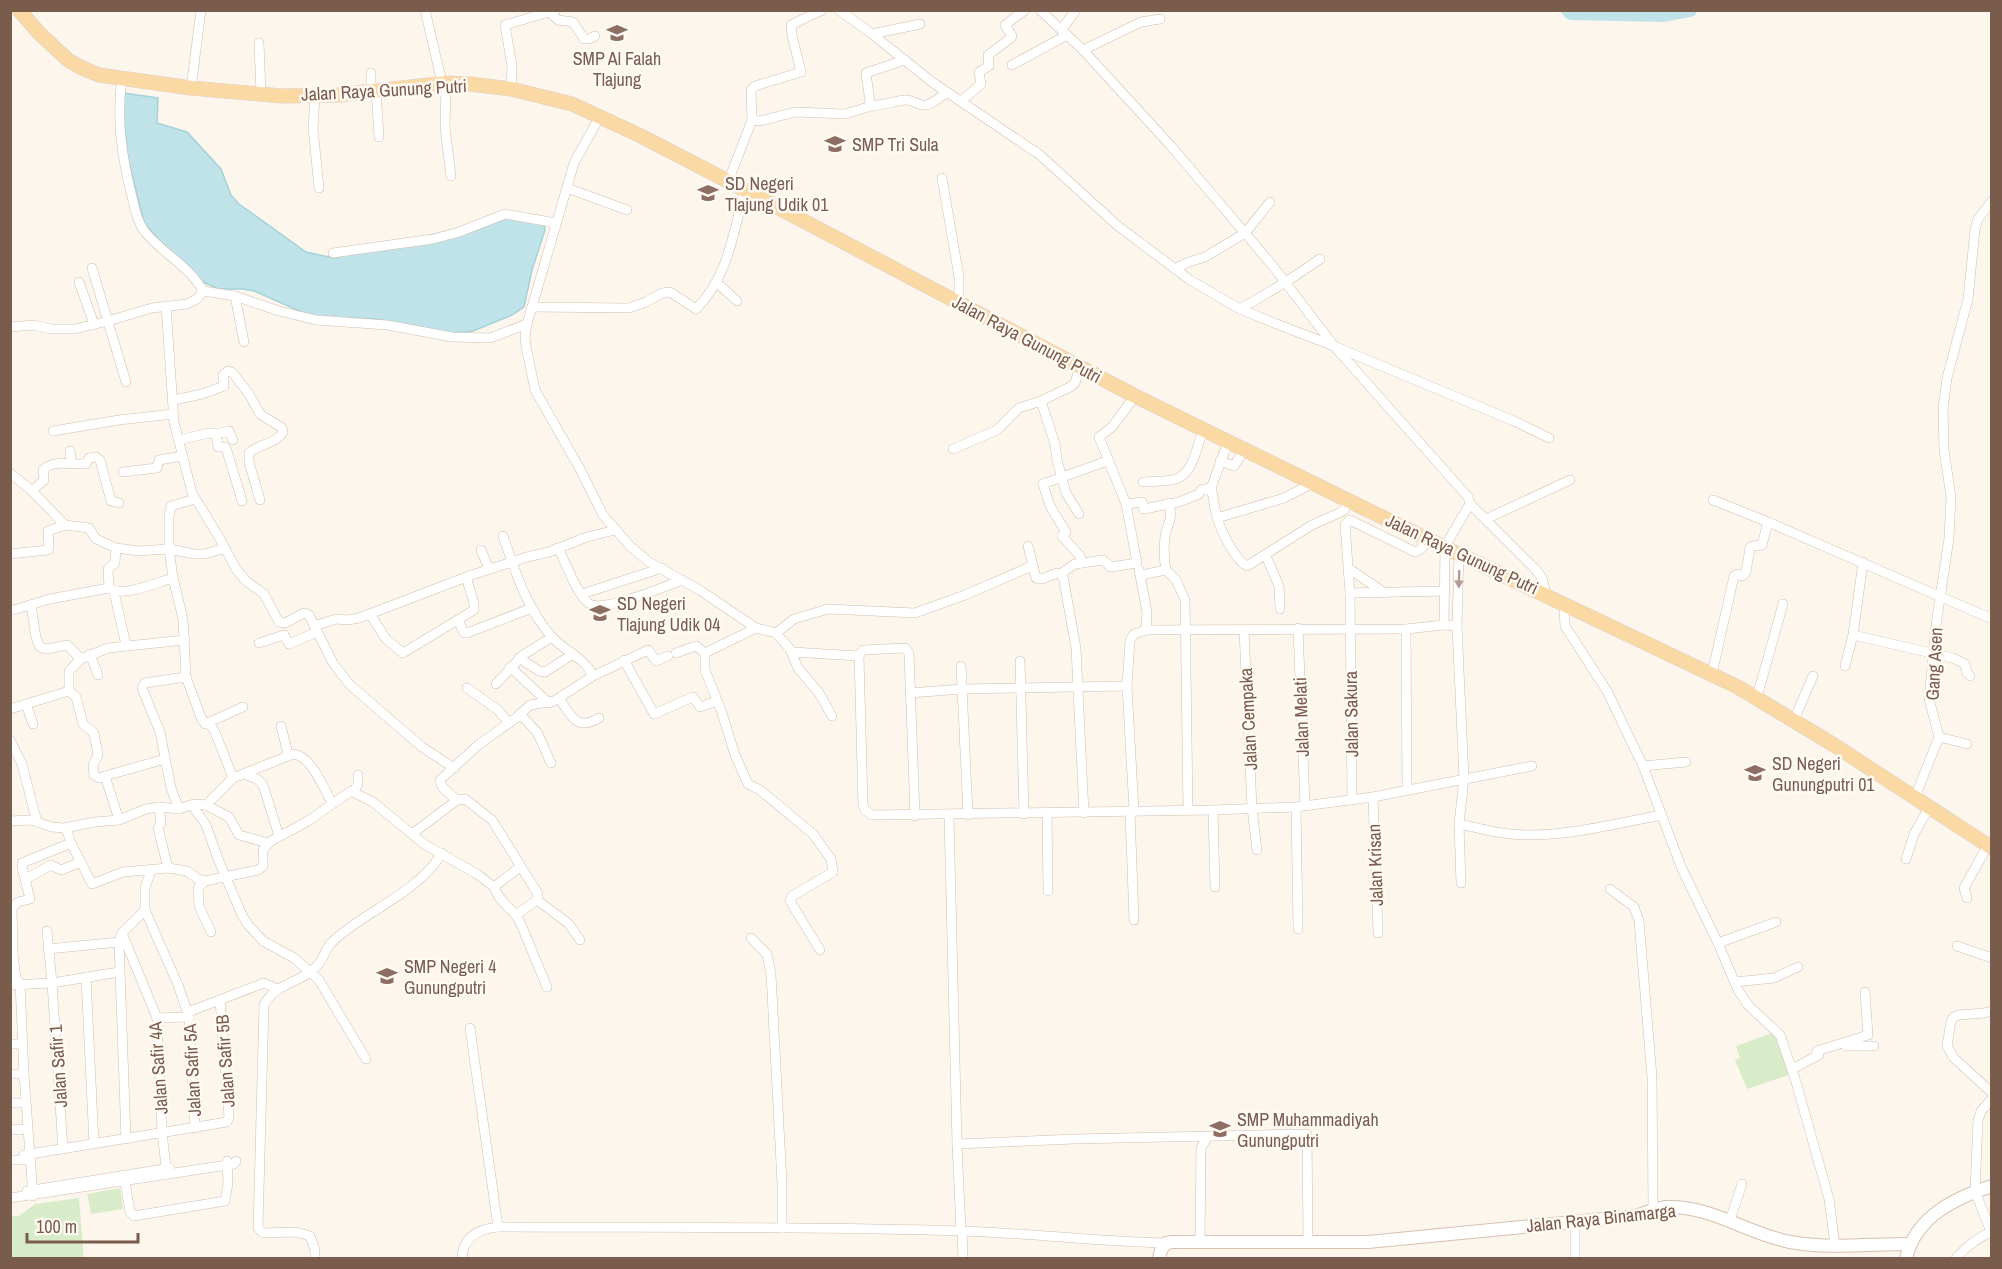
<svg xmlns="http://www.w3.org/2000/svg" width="2002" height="1269" font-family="'Archivo Narrow',sans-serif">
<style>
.green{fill:#d8ecc9}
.water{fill:#bfe3e8;stroke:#a5d3da;stroke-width:1.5}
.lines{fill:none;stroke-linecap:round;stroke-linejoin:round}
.river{stroke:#bfe3e8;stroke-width:14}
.street-casing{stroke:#d1beb0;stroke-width:10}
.secondary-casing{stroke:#d6c0b0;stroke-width:14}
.primary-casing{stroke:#dad1cd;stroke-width:15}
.street{stroke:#fff;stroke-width:9}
.secondary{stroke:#fff;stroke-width:12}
.primary{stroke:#fbd9a5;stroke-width:14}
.oneway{fill:#af9d94}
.labels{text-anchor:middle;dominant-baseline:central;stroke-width:5;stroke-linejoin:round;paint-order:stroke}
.education-label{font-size:18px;fill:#785e54;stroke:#fffaf3;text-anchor:start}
.street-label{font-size:18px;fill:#7a5c4d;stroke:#fffaf3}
</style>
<rect width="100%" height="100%" fill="#fdf6ec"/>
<g class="green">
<polygon points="1568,11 1690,11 1664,15 1571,13"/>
<polygon points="1775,1032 1791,1074 1747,1089 1735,1060 1740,1058 1736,1046"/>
<polygon points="120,1188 123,1209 91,1214 87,1194"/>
<polygon points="79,1198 84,1258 11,1258 11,1216 19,1216 35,1204"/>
</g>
<polygon class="water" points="124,93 158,98 157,123 187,132 221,169 231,195 239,204 306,252 333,258 511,216 544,224 545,230 532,270 524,307 512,315 473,331 452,333 375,319 318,317 304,313 254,291 243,289 219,289 205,283 158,239 144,222 128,159 122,101"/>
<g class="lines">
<polyline class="river" points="1568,10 1571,13 1664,15 1690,10"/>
<g class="street-casing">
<g id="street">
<polyline points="425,10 442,83"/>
<polyline points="822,10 791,25 792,35 801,72 755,86 751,90 752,120 760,121 795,112 845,114 868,107 870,102 866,73 905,60"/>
<polyline points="839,10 872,34 932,82 1040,155 1118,226 1190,280 1240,309 1274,323 1334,346 1514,421 1549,438"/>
<polyline points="1040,10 1083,50 1171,146 1272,265 1334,346 1468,497 1470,504 1536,570 1542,578 1546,594"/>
<polyline points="549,12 558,20 573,22 584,39 589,39 595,36"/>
<polyline points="1062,29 1076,10"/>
<polyline points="872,34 920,24"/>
<polyline points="259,43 261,94"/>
<polyline points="1083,50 1141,22 1160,19"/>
<polyline points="1012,65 1067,35"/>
<polyline points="446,83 445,128 451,176"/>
<polyline points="191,88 201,10"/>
<polyline points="511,89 512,66 505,25 556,10"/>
<polyline points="371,91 371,73"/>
<polyline points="376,91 379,137"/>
<polyline points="315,96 313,128 319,188"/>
<polyline points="961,101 981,84 979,72 989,66 988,55 1011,38 1012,36 1005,25 1025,10"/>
<path d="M870 106C882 105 892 102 904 100 912 99 914 103 922 105 930 107 940 97 947 92"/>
<polyline points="600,116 574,163 527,324 525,337 526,346 535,390 580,469 603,515 630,546 649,562 701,591 756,628 776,633 790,649 798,668 819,693 832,716"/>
<polyline points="942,178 959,277 959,304"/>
<polyline points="728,182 752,120"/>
<polyline points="567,188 627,210"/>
<polyline points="333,253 433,239 459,232 505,214 556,223"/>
<polyline points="92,268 126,382"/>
<polyline points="1175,269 1186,263 1205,257 1245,233 1270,202"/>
<polyline points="79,282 94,324"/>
<polyline points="716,282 737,301"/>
<polyline points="203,291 235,296 279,311 316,320 387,325 452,337 490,338 527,324"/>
<polyline points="235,296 244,342"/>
<polyline points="166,306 174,422 192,493 220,539 236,569 246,581 264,594 279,622 285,623 304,613 309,615 333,663 350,685 422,747 454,768"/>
<path d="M532 307 629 308 646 302 662 293 670 292 696 309C729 276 733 232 745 190"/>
<polyline points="1240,309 1286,282 1320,259"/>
<path d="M10 327 34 325 51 329H75L108 321 152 308 187 304 197 299 203 291C190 267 162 253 145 232 137 222 135 209 132 197 122 158 116 119 122 78"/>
<path d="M174 400 202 394 224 386 223 375 228 371 232 372 249 394 260 414 282 428 283 432C275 445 259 443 249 453V462L260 500"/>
<polyline points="1041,401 1055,444 1057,460 1066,493 1079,514"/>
<polyline points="53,431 119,420 173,414"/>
<polyline points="216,434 229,431 233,440"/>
<polyline points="179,440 209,433 216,434 218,447 225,447 227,451 242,501"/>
<polyline points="953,449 997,430 1019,408 1041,401 1070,387 1075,383 1080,366"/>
<polyline points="70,451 71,464"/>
<polyline points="1220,461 1234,466 1244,450"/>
<polyline points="123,472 157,468 159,460 183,456"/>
<polyline points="10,473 32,491 65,525 89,528 96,539 116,548 139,551 169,549 194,554 205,554 225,548"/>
<path d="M1143 482C1153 481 1166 482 1176 479 1194 473 1197 445 1203 430"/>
<polyline points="1211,488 1228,442"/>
<path d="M32 491 44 480 43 470C53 459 72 465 86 464L89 458 96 457 100 460 111 501 119 503"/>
<polyline points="195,499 171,506 169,516 169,549 173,578 183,619 186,677 202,720 211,726 215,732 233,778"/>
<polyline points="1713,500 1768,522 1992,619"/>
<polyline points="1126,504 1099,437 1112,427 1135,396"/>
<polyline points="1217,518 1284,498 1313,483"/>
<polyline points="1486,519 1570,480"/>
<polyline points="1028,546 1036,578 1042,579 1057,573 1063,576 1076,648 1084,813"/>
<path d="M558 548C566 563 575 590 587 602 599 615 666 586 682 580"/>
<polyline points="481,550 489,569"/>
<polyline points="1459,553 1457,626 1464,778 1459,824 1461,883"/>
<polyline points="10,554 48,550 49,547 48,531 65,525"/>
<polyline points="1266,556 1279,586 1280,609"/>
<polyline points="1082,563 1080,556 1062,536 1066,532 1050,506 1043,484 1107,461"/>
<polyline points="1348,568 1385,593"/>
<polyline points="1139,570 1147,612 1146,630"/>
<polyline points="1166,570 1176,580 1185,600 1188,810"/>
<path d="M1060 574 1075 564 1103 560 1111 567 1137 563 1126 504 1142 502 1144 509 1179 502 1199 494 1201 490 1211 488C1214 498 1214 508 1217 517 1221 531 1235 560 1247 566L1312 525 1339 513 1344 510 1349 501"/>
<path d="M1141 575 1166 570C1164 561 1164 546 1165 536 1168 522 1173 520 1169 503"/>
<polyline points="109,588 108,569 115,563 116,548"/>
<polyline points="114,592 126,645"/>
<polyline points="1350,593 1445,591"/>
<polyline points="582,594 662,568"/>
<polyline points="31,605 36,638 40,647 46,649 67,645 81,659 108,648 185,640"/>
<polyline points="1566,606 1564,612 1565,626 1607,691 1643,766 1682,869 1718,943 1738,990 1748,1005 1780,1035 1796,1082 1829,1199 1835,1245"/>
<path d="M10 611 50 599 109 588C123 598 158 582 173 578"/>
<polyline points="370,614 386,639 403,653 474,610 474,603 466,577"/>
<polyline points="458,620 464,633 467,633 532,608"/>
<polyline points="1444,625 1445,546 1470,504"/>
<polyline points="314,626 336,619 348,620 359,618 469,576 527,557 549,552 587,537 615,530"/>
<polyline points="756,628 705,653 705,670 721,710 735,755 748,784 760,790 813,834 831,859 833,872 792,896 790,901 820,950"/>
<polyline points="1298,628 1305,805"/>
<polyline points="1406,629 1407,790"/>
<polyline points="1244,630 1252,808 1257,850"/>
<polyline points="776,633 794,619 828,609 915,613 965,595 1032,566"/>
<polyline points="1853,635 1863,562"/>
<polyline points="259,643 284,635 289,644 317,632"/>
<polyline points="792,652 859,656"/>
<polyline points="676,653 696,646 705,653"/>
<polyline points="90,654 98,675"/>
<polyline points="519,658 539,671 545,672 573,654"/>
<polyline points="81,659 69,671 69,691 76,697 83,724 94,733 98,755 93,765 94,775 99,778 105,776 119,820"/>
<polyline points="624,660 654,714 693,697 700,707 717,701"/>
<polyline points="1020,661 1024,814"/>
<polyline points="961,666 968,815"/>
<polyline points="1845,666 1853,635 1953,658 1965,664 1967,673 1970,676"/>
<polyline points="510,667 549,703"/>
<polyline points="1712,674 1734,576 1737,574 1742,576 1746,572 1750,548 1752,546 1762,545 1768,522"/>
<polyline points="593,676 648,650 656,661 668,656"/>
<polyline points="496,684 523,655 552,637"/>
<polyline points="467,688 498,710 509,723"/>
<polyline points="910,693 962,689 1127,686"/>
<polyline points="1757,697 1783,604"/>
<path d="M559 698C571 715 576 732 599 718"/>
<polyline points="26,704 33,724"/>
<polyline points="10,709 69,691"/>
<polyline points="520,714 537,732 551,763"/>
<polyline points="1794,720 1813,676"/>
<polyline points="205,724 243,707"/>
<polyline points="281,726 288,754"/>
<polyline points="1939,737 1967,744"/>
<polyline points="10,740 22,764 37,822"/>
<polyline points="1643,766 1686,762"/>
<polyline points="244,774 257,779 263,785 279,836"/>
<polyline points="105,776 165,759"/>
<polyline points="354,791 358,784 358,775"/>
<polyline points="1373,797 1378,933"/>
<polyline points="1915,797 1939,737 1929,699 1936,625 1949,538 1951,497 1944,450 1943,408 1947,378 1968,299 1975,229 1978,219 1992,201"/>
<polyline points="457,800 465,799 492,820 538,894 537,900 569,924 580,940"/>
<polyline points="1352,800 1350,593 1345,525 1350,520 1415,552 1421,549 1429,540"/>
<polyline points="192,805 206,825 218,859 242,915 248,925 263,941 294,958 319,980 366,1059"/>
<polyline points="206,805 229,817 239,835 268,843"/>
<polyline points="159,807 161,823 158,828 168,868"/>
<polyline points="1296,807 1298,929"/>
<polyline points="179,809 171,788 160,732 142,688 145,683 186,677"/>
<polyline points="1213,810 1215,887"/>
<polyline points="1134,811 1127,686 1130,640 1134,634 1146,630 1406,629 1444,625 1457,626"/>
<polyline points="1130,812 1134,920"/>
<polyline points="1047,813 1048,891"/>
<polyline points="915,816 909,653 905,648 863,650 859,656 863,805 865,810 872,815 1213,810 1296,807 1373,797 1532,766"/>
<polyline points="949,816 957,1144 961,1231"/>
<path d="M10 821 31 820 52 827 64 828 95 822 119 820 146 809 159 807 179 809 194 804 206 805 233 778 293 754C311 755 324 789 332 803"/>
<path d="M1459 824C1482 829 1504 835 1528 835 1573 835 1618 823 1662 815"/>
<polyline points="66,828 71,843 92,884 123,872 168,868 187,871 198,879 205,881 258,870 263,866 263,850 271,841 308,821 351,791 373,802 424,844 477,874 494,887 520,867"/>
<path d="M412 834 457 800 442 787 440 780 477 746 516 718 530 705 554 701 593 676C585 658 566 652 553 638 527 610 515 571 503 536"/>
<polyline points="1906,859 1914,834 1930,806"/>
<polyline points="26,879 51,865 61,870 81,862"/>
<polyline points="205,881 198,888 199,906 211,932"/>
<path d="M494 887C500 904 513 908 520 922L547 987"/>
<polyline points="1610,889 1634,907 1639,921 1652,1077 1653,1210"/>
<polyline points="1967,898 1964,888 1988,845"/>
<polyline points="10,908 12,908 13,954"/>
<polyline points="12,908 18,902 30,899 22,867 22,863 71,843"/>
<polyline points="145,910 178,985 189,1017 195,1128"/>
<polyline points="516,915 537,900"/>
<polyline points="47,931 52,983 63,1149"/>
<polyline points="122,933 157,1018 162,1133 167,1174"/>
<polyline points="751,938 767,954 771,974 782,1183 782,1228"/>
<polyline points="1718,943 1776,922"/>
<polyline points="1957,946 1992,958"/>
<polyline points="48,949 119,942"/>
<polyline points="10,954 13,954 16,979 20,983 24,1074 33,1196"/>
<polyline points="86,977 94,1144"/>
<polyline points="1735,982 1774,978 1798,967"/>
<polyline points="10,985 52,983 119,972"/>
<polyline points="1992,1011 1984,1013 1959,1015 1954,1017 1951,1021 1947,1046 1954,1058 1992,1093"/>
<polyline points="188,1012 264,983 277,989"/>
<polyline points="157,1018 189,1017"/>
<polyline points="470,1028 498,1227"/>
<polyline points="10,1044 18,1044"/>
<polyline points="1846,1046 1874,1046"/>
<polyline points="1815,1057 1817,1051 1868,1035 1865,992"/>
<polyline points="1792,1069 1819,1055"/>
<polyline points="10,1074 24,1074"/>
<polyline points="10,1103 21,1103"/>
<polyline points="10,1130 27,1129"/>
<polyline points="126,1139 119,942 122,933 145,910 145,888 151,870"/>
<polyline points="957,1144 1074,1139 1307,1134 1308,1241"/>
<polyline points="24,1155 227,1122 229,1117 220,1000"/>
<polyline points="10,1160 24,1160"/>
<polyline points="125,1182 130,1212 134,1216 225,1201 228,1183 227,1161"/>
<polyline points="27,1191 170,1168"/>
<polyline points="10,1198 234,1164 236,1161"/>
<polyline points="1730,1220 1742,1184"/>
<polyline points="1575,1222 1575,1258"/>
<polyline points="962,1231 963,1258"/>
<polyline points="1991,1232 1975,1191 1978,1121 1981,1111 1992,1099"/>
<polyline points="1200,1243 1201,1148 1207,1137"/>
<path d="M315 1258V1250L310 1236 296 1232 263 1233 258 1228 264 1005C274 985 295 984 311 971 325 961 323 951 332 942 366 910 417 894 442 853"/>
<path d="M462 1258C463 1237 478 1229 498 1227 653 1228 807 1226 962 1231 1030 1233 1098 1242 1166 1243"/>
<path d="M1956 1258C1966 1247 1977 1237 1992 1232"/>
</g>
</g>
<g class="secondary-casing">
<g id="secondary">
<path d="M1159 1258 1161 1250 1166 1243 1172 1242H1368L1635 1216C1645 1213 1656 1208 1666 1207 1710 1205 1748 1234 1790 1242 1828 1249 1870 1244 1909 1244"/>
<path d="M1906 1258C1916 1217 1954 1198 1992 1186"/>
</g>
</g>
<g class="primary-casing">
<polyline id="primary" points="19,10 39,33 68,60 82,68 99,75 191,88 282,96 338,95 446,83 470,84 511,89 572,104 641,136 745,190 1135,396 1429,540 1738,687 1834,745 1992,848"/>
</g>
<use href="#street" class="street"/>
<use href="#secondary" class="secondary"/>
<use href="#primary" class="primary"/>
</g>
<defs><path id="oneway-solid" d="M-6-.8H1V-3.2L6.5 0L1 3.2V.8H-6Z" transform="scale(1.5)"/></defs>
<use class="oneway" href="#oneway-solid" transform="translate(1459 579) rotate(92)"/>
<defs>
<g id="school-bare" transform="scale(1.62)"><path d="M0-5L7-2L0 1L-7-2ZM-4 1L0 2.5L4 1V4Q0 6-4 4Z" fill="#8d6e63" stroke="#fffaf3" stroke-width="2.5" paint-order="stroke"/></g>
</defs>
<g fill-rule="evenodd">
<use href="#school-bare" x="617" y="33"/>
<use href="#school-bare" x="835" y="144"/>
<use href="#school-bare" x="708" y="193"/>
<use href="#school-bare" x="600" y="613"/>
<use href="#school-bare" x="1755" y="773"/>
<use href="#school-bare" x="387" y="976"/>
<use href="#school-bare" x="1220" y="1129"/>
</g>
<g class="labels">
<g class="education-label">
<text x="617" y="58" text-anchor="middle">SMP Al Falah<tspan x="617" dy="21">Tlajung</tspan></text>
<text x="852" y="144">SMP Tri Sula</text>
<text x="725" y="183">SD Negeri<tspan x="725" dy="21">Tlajung Udik 01</tspan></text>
<text x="617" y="603">SD Negeri<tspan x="617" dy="21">Tlajung Udik 04</tspan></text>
<text x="1772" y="763">SD Negeri<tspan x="1772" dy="21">Gunungputri 01</tspan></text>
<text x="404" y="966">SMP Negeri 4<tspan x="404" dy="21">Gunungputri</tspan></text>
<text x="1237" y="1119">SMP Muhammadiyah<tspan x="1237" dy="21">Gunungputri</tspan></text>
</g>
<g class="street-label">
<text transform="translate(384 90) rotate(-3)">Jalan Raya Gunung Putri</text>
<text transform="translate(1027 339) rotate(28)">Jalan Raya Gunung Putri</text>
<text transform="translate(1462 554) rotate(25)">Jalan Raya Gunung Putri</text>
<text transform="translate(1934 664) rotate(-87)">Gang Asen</text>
<text transform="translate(1351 714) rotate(-91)">Jalan Sakura</text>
<text transform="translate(1301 717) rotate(-92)">Jalan Melati</text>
<text transform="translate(1248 719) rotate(-93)">Jalan Cempaka</text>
<text transform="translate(1375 865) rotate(-92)">Jalan Krisan</text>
<text transform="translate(225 1061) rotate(-94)">Jalan Safir 5B</text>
<text transform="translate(58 1066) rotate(-94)">Jalan Safir 1</text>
<text transform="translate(158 1068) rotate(-94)">Jalan Safir 4A</text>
<text transform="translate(192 1070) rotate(-93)">Jalan Safir 5A</text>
<text transform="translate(1601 1218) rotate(-6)">Jalan Raya Binamarga</text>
</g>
</g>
<rect width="2002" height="1269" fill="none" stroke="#7a5c4d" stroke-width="24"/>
<path d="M27 1233v9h111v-9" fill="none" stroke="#7a5c4d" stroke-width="3"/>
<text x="36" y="1233" font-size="18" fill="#7a5c4d" stroke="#fffaf3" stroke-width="4.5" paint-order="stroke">100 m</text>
</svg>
